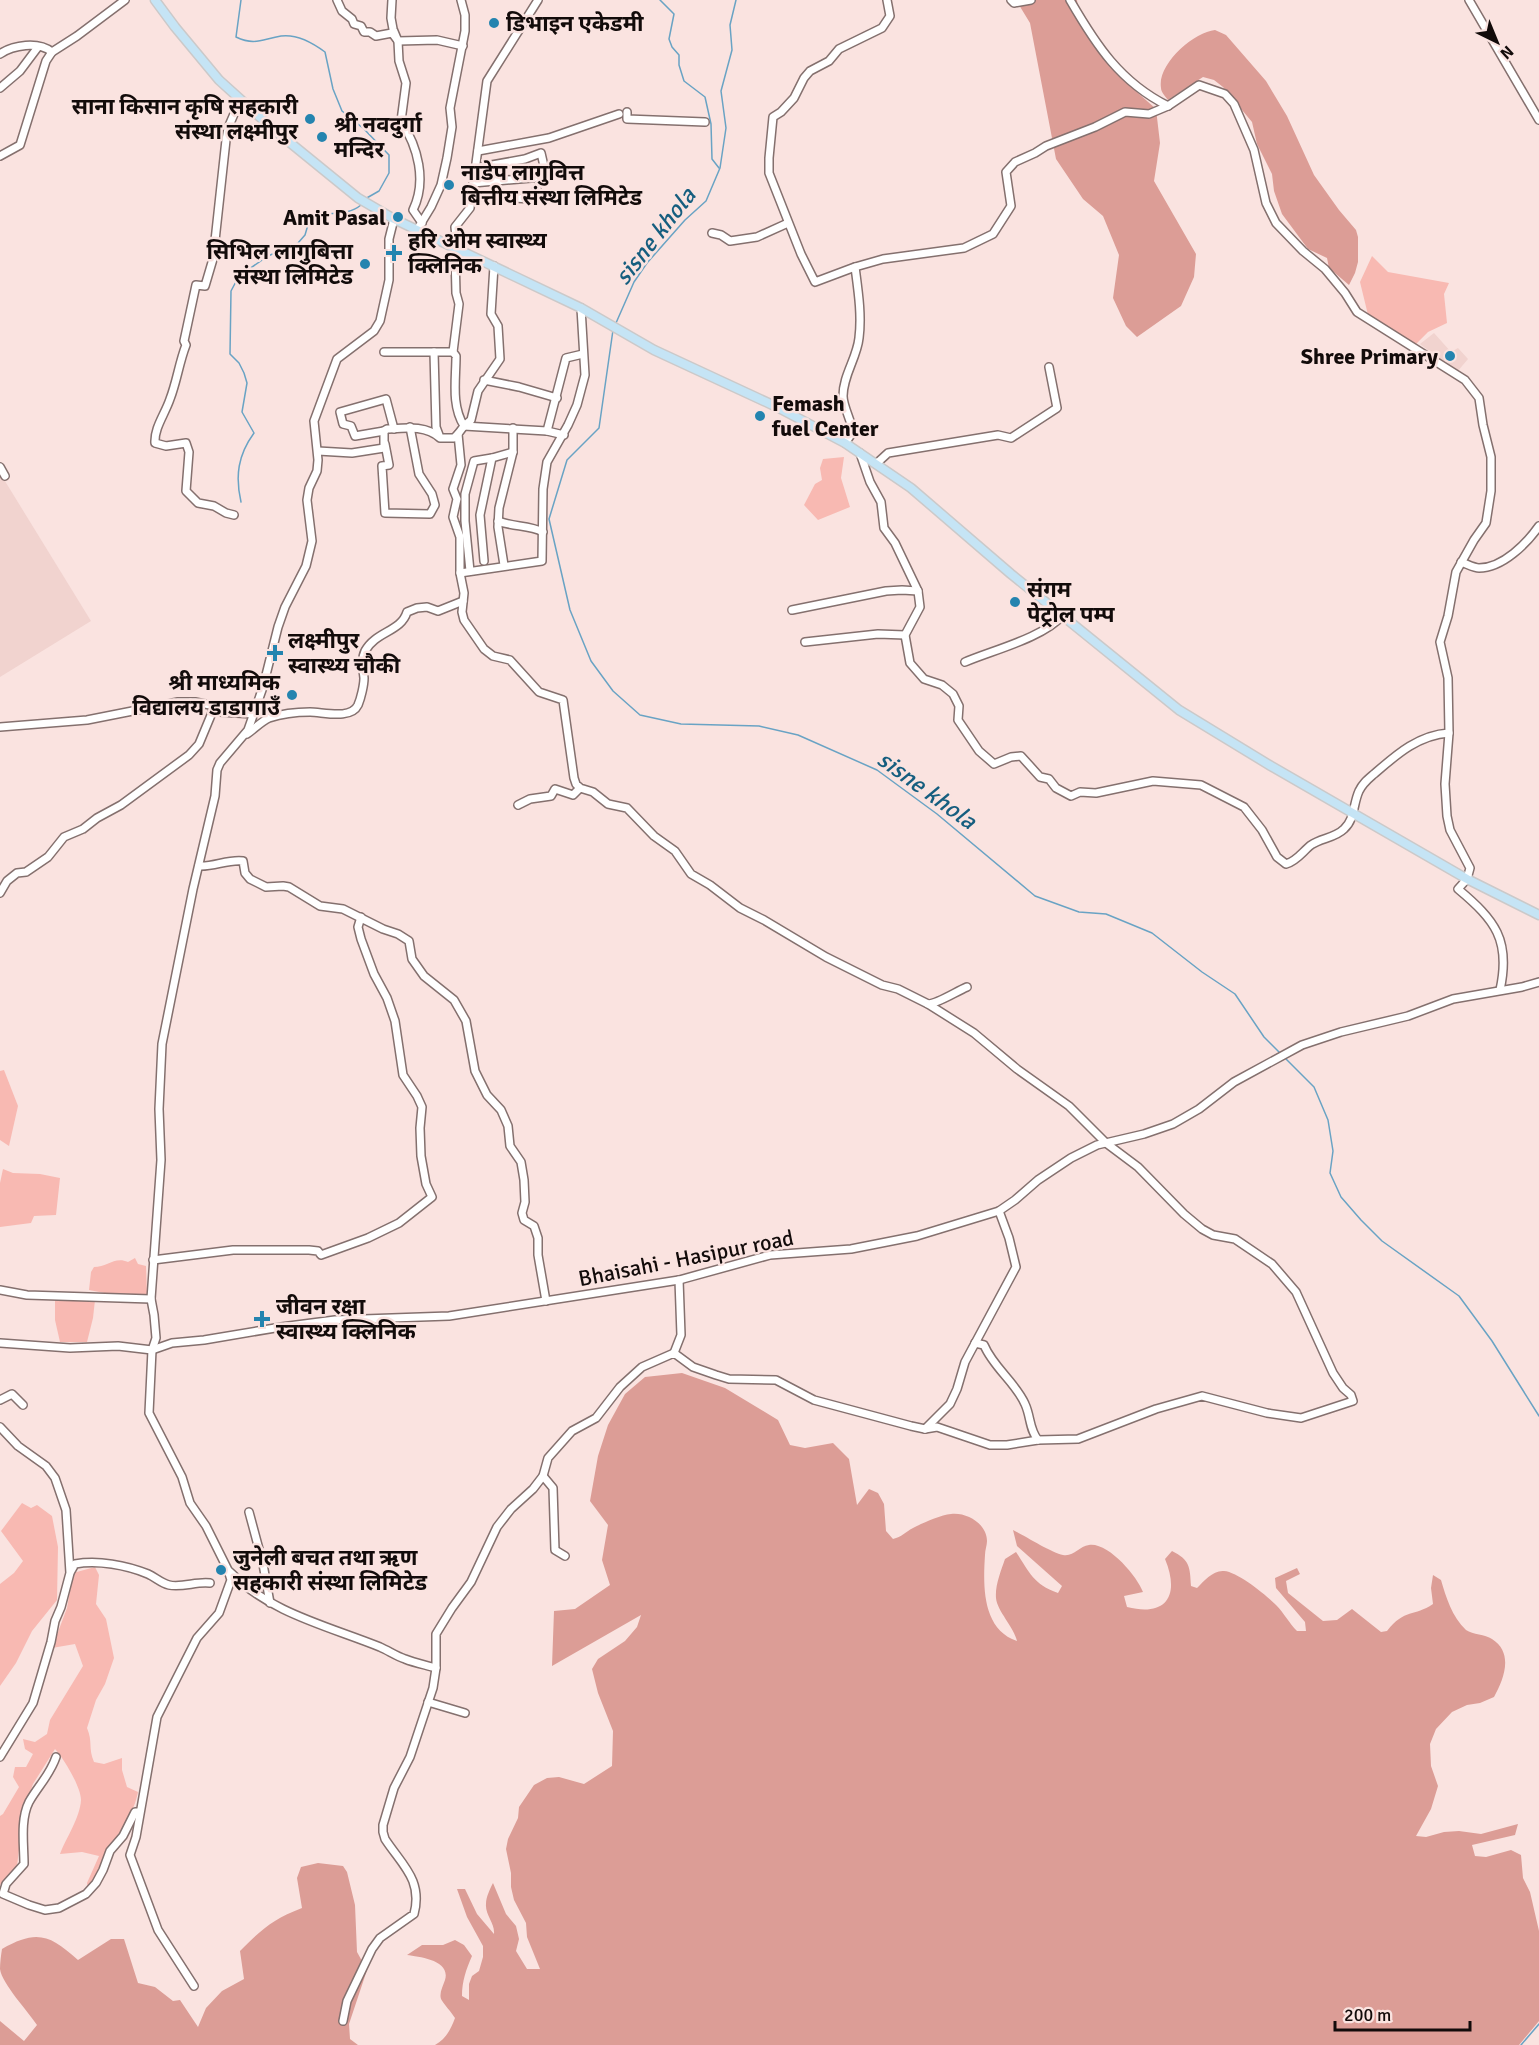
<svg xmlns="http://www.w3.org/2000/svg" width="1539" height="2045" font-family="Signika,'Noto Sans Devanagari',sans-serif">
<style>
.built{fill:#f1d3cf}
.green{fill:#f8b9b2}
.forest{fill:#dc9d96}
.lines{fill:none;stroke-linecap:round;stroke-linejoin:round}
.stream{stroke:#69a3c4;stroke-width:1.5}
.minor-casing{stroke:#84706e;stroke-width:10}
.major-casing{stroke:#cbc9c9;stroke-width:11}
.minor{stroke:#fff;stroke-width:7}
.major{stroke:#c5e4f5;stroke-width:8}
.poi-dot{fill:#2484af;stroke:#fae3e0;stroke-width:2}
.labels{text-anchor:middle;dominant-baseline:central;stroke-width:5;stroke-linejoin:round;paint-order:stroke}
.poi-label{font-size:22px;font-weight:bold;fill:#120b0a;stroke:#fae3e0;text-anchor:start}
.street-label{font-size:22px;fill:#120b0a;stroke:#fae3e0}
.water-label{font-size:24px;font-style:italic;fill:#165e7f;stroke:#fae3e0}
</style>
<rect width="100%" height="100%" fill="#fae3e0"/>
<g class="built">
<polygon points="1434,333 1451,352 1458,348 1468,359 1457,372 1420,344"/>
<polygon points="0,473 91,621 0,677"/>
</g>
<g class="green">
<polygon points="1372,256 1388,272 1449,283 1444,294 1447,323 1428,332 1415,345 1388,327 1369,319 1360,282"/>
<polygon points="844,457 841,478 850,507 818,520 804,505 815,484 822,480 820,468 823,459"/>
<polygon points="4,1070 18,1106 9,1146 0,1140 0,1071"/>
<polygon points="3,1169 13,1173 40,1174 60,1178 56,1215 34,1216 31,1223 0,1227 0,1183"/>
<path d="M135 1258 138 1264 146 1266 147 1294 115 1295 89 1290 91 1272 94 1267C107 1267 115 1256 128 1262Z"/>
<polygon points="55,1299 95,1300 93,1318 87,1342 60,1342 55,1320"/>
<polygon points="22,1503 31,1508 37,1505 52,1516 58,1547 57,1600 32,1631 16,1663 0,1686 0,1584 14,1573 23,1561 1,1531"/>
<path d="M95 1567 99 1575 96 1604 106 1619 114 1658 105 1684 96 1700 87 1728C93 1742 88 1748 94 1762L104 1764 122 1758V1770L127 1787 138 1792C135 1807 127 1823 118 1836 111 1846 100 1856 101 1870L88 1889 87 1883 99 1856 82 1852 60 1854C66 1838 80 1818 81 1800 81 1787 64 1759 55 1749L33 1784 24 1809 17 1866 0 1885V1816L3 1814 19 1787 13 1777 15 1767H26L33 1754 25 1749 23 1739 35 1742 47 1734 50 1720 83 1666 75 1644 52 1648 67 1608 73 1573Z"/>
</g>
<g class="forest">
<polygon points="1016,0 1077,0 1079,19 1120,77 1156,109 1160,143 1154,181 1196,254 1194,277 1181,306 1137,337 1126,326 1113,298 1119,255 1103,216 1083,199 1056,159 1030,23"/>
<path d="M1215 30 1226 35 1266 81 1287 116 1314 175 1339 210 1356 230 1358 237V262L1355 273 1349 285 1329 268 1327 258 1308 249 1282 214 1274 191 1272 174 1257 144 1252 122 1223 87 1214 80 1203 77 1168 100C1165 96 1161 92 1161 88 1157 64 1194 32 1215 30Z"/>
<path d="M682 1373 725 1388 778 1420 790 1445 805 1448 833 1443 849 1459 857 1505 869 1489 878 1493 884 1504 886 1531 893 1539C902 1537 905 1532 913 1528 923 1523 940 1515 951 1514 967 1512 987 1524 987 1541 987 1545 985 1550 985 1555 983 1586 982 1629 1017 1641 1014 1627 997 1611 996 1598 995 1585 1001 1571 1005 1559L1016 1552C1030 1573 1033 1584 1058 1593L1062 1586 1017 1546 1013 1530C1025 1536 1052 1553 1063 1555 1074 1557 1079 1546 1089 1545 1108 1542 1137 1576 1143 1592L1124 1596 1127 1607C1167 1617 1180 1595 1165 1559L1172 1551C1190 1560 1190 1567 1191 1586L1197 1588C1204 1581 1213 1570 1224 1571 1238 1572 1266 1595 1276 1605 1284 1613 1289 1623 1297 1631H1306L1305 1622 1276 1588 1275 1578 1297 1568 1300 1574 1286 1581 1288 1593 1323 1621 1337 1620 1352 1609 1381 1632 1387 1631C1405 1608 1414 1617 1433 1604L1431 1588 1433 1575 1441 1580C1446 1597 1452 1617 1466 1630 1473 1635 1485 1634 1492 1639 1514 1653 1504 1679 1494 1697L1480 1703 1467 1705 1452 1712 1436 1729 1430 1744 1431 1766 1438 1786 1431 1809 1416 1836 1426 1837 1444 1832 1459 1831 1481 1834 1518 1824 1515 1835 1472 1845 1475 1856 1486 1857 1511 1850 1521 1855 1523 1878 1530 1892 1539 1931V2021L1519 2045H435C446 2039 451 2029 455 2018 452 2013 443 2003 441 1999 439 1993 443 1986 445 1980 451 1960 420 1957 407 1955L422 1945H443L455 1940 464 1945 472 1956C466 1970 462 1981 462 1996L469 2000V1984L472 1976 479 1971 483 1957V1946L467 1917 457 1889H465L477 1914 494 1934C495 1923 485 1915 486 1904 486 1897 490 1889 493 1883L506 1914 516 1926 519 1939 516 1951 527 1969H540L527 1937 526 1923 514 1900 511 1887V1873L506 1849 508 1839 518 1818 519 1807 534 1785 547 1778 559 1777 584 1784 612 1766 613 1731 598 1693 592 1669 598 1659 625 1641 637 1627 641 1615 552 1666 554 1611 575 1609 610 1585 602 1560 608 1525 590 1501 598 1456 608 1425 625 1394 645 1377Z"/>
<path d="M318 1863 343 1866 347 1872 355 1905 357 1952 367 1970 349 2024 350 2039 358 2045H0V2021L24 2041 37 2025C28 2011 2 1984 0 1969 0 1963 1 1955 2 1949 37 1929 50 1935 78 1960L111 1939H124L138 1983 155 1987 173 2001 180 2000 198 2027 206 2008 222 1991 244 1979 240 1951C262 1929 273 1919 302 1908L297 1878 301 1867Z"/>
</g>
<g class="lines">
<g class="stream">
<path d="M241 0 236 37C255 46 262 39 281 36 296 34 313 43 325 52L333 89 342 111 364 129 389 155V173L379 191 365 199"/>
<polyline points="660,0 674,14 669,39 672,47 679,55 679,65 684,81 705,97 711,124 712,159 719,168"/>
<polyline points="616,323 634,282 647,263 685,220 706,201 720,168 726,128 721,91 732,50 730,25 736,0"/>
<polyline points="613,330 599,428 567,460 549,519 570,610 591,661 613,691 640,715 681,724 759,726 798,735 877,770 937,814 1035,896 1079,912 1106,914 1152,933 1202,972 1235,994 1264,1037 1280,1053"/>
<path d="M241 502C235 476 238 455 254 433L242 412 247 383 244 373 239 363 230 354 231 291 239 276 268 256 298 243 305 235 310 218C328 210 345 218 361 205"/>
<polyline points="1286,1059 1314,1087 1328,1120 1333,1151 1330,1173 1341,1197 1361,1220 1382,1241 1459,1296 1492,1341 1539,1416"/>
<polyline points="1521,2045 1539,2024"/>
</g>
<g class="minor-casing">
<g id="minor">
<polyline points="337,0 342,11 352,19 354,24 361,26 364,32 370,32 376,36 392,33 398,41 437,40 463,46"/>
<path d="M392 0 391 18 393 29 398 41 399 61 406 83 401 121C418 147 427 181 413 210L422 223"/>
<polyline points="1011,0 1014,3 1031,0"/>
<path d="M1070 0C1096 45 1120 82 1168 106L1199 85 1225 94 1234 104 1254 150 1266 203 1276 223 1303 251 1325 269 1345 293 1357 312 1465 380 1479 398 1483 425 1491 457V491L1486 523 1474 540 1456 572 1448 616 1440 642 1448 678 1449 733 1445 784 1447 816 1450 830 1470 868 1467 879 1458 889C1495 920 1511 940 1500 990"/>
<polyline points="1469,0 1539,120"/>
<path d="M0 54C13 45 38 41 52 52"/>
<polyline points="0,88 20,71 38,47"/>
<polyline points="627,112 627,119 705,122"/>
<polyline points="478,151 549,138 619,114"/>
<polyline points="0,156 20,145 46,61 52,52 77,36 125,0"/>
<polyline points="473,183 543,177 544,166 541,153 525,159 475,168"/>
<polyline points="472,196 533,199 537,188"/>
<polyline points="417,230 431,207 441,185 447,158 452,127 450,108 465,31 465,15 461,0"/>
<polyline points="712,233 721,235 730,241 757,237 788,223"/>
<polyline points="855,267 815,282 801,254 769,173 769,158 773,117 781,112 794,98 804,78 810,71 829,61 839,49 882,28 890,16 887,0"/>
<polyline points="384,352 453,352"/>
<polyline points="434,352 436,427 439,435"/>
<polyline points="484,380 519,387 557,398"/>
<polyline points="464,426 471,420 478,391 500,359 498,326 491,314 494,266"/>
<polyline points="464,426 547,431 564,435"/>
<polyline points="384,431 355,436 351,426 343,424 340,412 386,399 394,429"/>
<polyline points="547,431 566,358 583,354"/>
<path d="M845 443 853 432C851 420 843 406 843 396 843 375 857 358 859 338 862 315 858 290 855 267L883 259 964 248 993 234 1011 206 1006 172 1015 162 1035 153 1046 146 1095 127 1125 112 1149 114 1168 106"/>
<polyline points="385,444 389,465 382,466 385,513 430,514 435,505 432,494 419,474 410,427"/>
<path d="M318 451 352 453 384 448V431L387 429C405 428 426 425 440 438H454L458 434"/>
<path d="M860 453 870 482 881 502 884 528 895 543 918 591 920 607 905 635 910 663 924 679 942 685 953 694 959 706 958 720 979 751 994 764 1011 757 1021 756 1040 777 1049 779 1056 788 1071 796 1080 792 1096 793 1153 781 1201 785 1244 807 1262 830 1277 857 1286 864C1297 861 1303 851 1311 845 1321 838 1335 838 1344 829 1355 819 1353 804 1359 791 1363 783 1367 780 1374 774 1396 755 1418 735 1449 733"/>
<polyline points="876,464 888,453 998,435 1011,438 1057,408 1049,367"/>
<polyline points="0,467 5,476"/>
<path d="M234 515 226 513 214 506 198 503 186 491 189 452 186 443 166 446 155 443C154 428 165 414 170 399 177 381 179 363 186 345L184 341 196 285 205 286 213 259 226 140 228 128 240 100"/>
<path d="M498 521C513 527 529 525 543 532"/>
<polyline points="484,561 480,515 492,458 513,452"/>
<path d="M1461 562C1467 564 1474 568 1479 568 1503 568 1527 543 1539 526"/>
<polyline points="504,565 498,527 499,508 513,452 513,428"/>
<polyline points="470,571 465,521 465,494 474,461 492,458"/>
<polyline points="460,573 542,561 543,489 547,462 568,425 577,405 585,375 581,308"/>
<polyline points="792,610 886,591 902,590 918,591"/>
<polyline points="805,642 878,634 905,635"/>
<path d="M965 662C993 650 1043 638 1063 615"/>
<polyline points="0,727 87,720 178,702 195,702 210,705 220,712 253,714"/>
<path d="M247 734C254 729 262 721 269 718 281 714 298 712 310 712 323 712 351 720 358 705 361 698 364 685 364 678 363 669 361 659 365 651 376 631 401 632 407 612L417 608 427 607 438 611 463 601"/>
<polyline points="518,805 530,799 551,796 555,789 573,795 580,788"/>
<path d="M199 866C214 867 228 859 243 861L245 873 250 879 266 887 283 886 289 887 320 906 343 909 383 929 398 934 409 941 412 959 424 976 454 1000 466 1021 475 1071 487 1095 501 1110 508 1126 510 1146 521 1162 524 1180 525 1202 522 1213 524 1220 534 1226 538 1238V1255L546 1301"/>
<polyline points="0,893 7,881 17,873 26,872 48,857 64,837 83,829 97,818 121,805 189,755 199,744 214,708"/>
<path d="M928 1004C937 1004 957 991 967 987"/>
<polyline points="153,1260 233,1250 309,1250 318,1251 321,1255 368,1238 399,1223 432,1197 426,1184 421,1156 420,1128 422,1107 417,1096 403,1075 395,1021 387,998 374,974 361,939 358,927 361,917"/>
<polyline points="0,1290 27,1295 151,1299"/>
<polyline points="0,1343 70,1348 118,1346 152,1350 172,1343 204,1340 281,1327 335,1320 449,1316 679,1280 770,1255 851,1249 917,1236 999,1211 1015,1200 1038,1180 1071,1158 1097,1145 1144,1134 1173,1124 1199,1109 1234,1082 1302,1045 1341,1032 1408,1016 1453,999 1522,987 1539,982"/>
<path d="M975 1343 984 1345C993 1367 1016 1383 1025 1404 1031 1417 1029 1429 1038 1440"/>
<polyline points="674,1353 681,1335 679,1280"/>
<polyline points="0,1400 12,1394 23,1405"/>
<polyline points="0,1427 18,1446 46,1466 55,1478 66,1510 70,1573 61,1607 55,1621 51,1642 33,1703 0,1757"/>
<polyline points="925,1429 950,1404 957,1389 965,1362 1016,1267 1009,1238 999,1211"/>
<polyline points="543,1476 553,1488 555,1550 565,1556"/>
<polyline points="249,1512 263,1564 270,1603"/>
<path d="M71 1571 75 1564C98 1560 126 1565 148 1574 155 1577 161 1583 169 1585 182 1588 197 1581 210 1583"/>
<path d="M230 1572C270 1613 328 1626 380 1647 389 1651 396 1656 405 1659 415 1663 426 1665 436 1668"/>
<polyline points="428,1702 465,1713"/>
<path d="M56 1757C50 1775 38 1786 29 1802 20 1820 24 1845 24 1864L6 1884 3 1894 29 1905 45 1910 59 1908 86 1894 96 1883 103 1870 110 1851 123 1836 135 1812H139"/>
<polyline points="194,1986 158,1930 130,1855 136,1837 157,1717 197,1638 219,1613 231,1580 228,1570 206,1526 190,1503 182,1477 149,1413 152,1350 156,1338 154,1315 151,1299 161,1160 159,1109 162,1044 193,889 215,796 217,770 220,763 248,730 263,687 278,627 285,607 306,566 312,541 307,500 309,488 317,471 318,460 314,421 337,359 374,331 380,321 389,280 389,239 394,219"/>
<path d="M343 2021 347 2001 372 1949 380 1938 414 1914C423 1880 402 1865 385 1839L383 1832V1825L394 1788 410 1757 433 1688 436 1668V1634L452 1608 471 1582 497 1527 511 1509 533 1489 543 1476 548 1458 572 1431 596 1418 620 1387 642 1367 674 1353 693 1367 716 1375 729 1379 776 1380 814 1400 911 1426 925 1429 937 1427 990 1445H1007L1038 1440 1078 1439 1156 1409 1202 1396 1267 1413 1301 1418 1353 1401 1351 1395 1343 1388 1333 1373 1296 1292 1272 1264 1235 1239 1213 1235 1202 1229 1184 1214 1138 1167 1106 1143 1069 1106 1017 1069 974 1033 928 1004 898 989 882 985 826 957 764 920 740 908 710 885 691 874 675 851 654 836 627 808 608 804 593 792 580 788 576 784 574 778 563 700 539 692 510 660 493 656 484 649 464 620 462 612 464 593 460 573V537L453 517 457 499 453 489 461 465 458 434 464 426C451 405 456 380 456 356L453 352 459 304 456 293 455 254 457 248 455 227 470 208 487 81 538 0"/>
</g>
</g>
<g class="major-casing">
<polyline id="major" points="155,0 175,27 219,80 272,128 358,198 394,219 581,308 654,350 777,407 845,443 911,488 1011,574 1179,710 1271,766 1467,879 1539,915"/>
</g>
<use href="#minor" class="minor"/>
<use href="#major" class="major"/>
</g>
<g class="poi-dot">
<circle cx="494" cy="23" r="6"/>
<circle cx="310" cy="119" r="6"/>
<circle cx="322" cy="137" r="6"/>
<circle cx="449" cy="185" r="6"/>
<circle cx="398" cy="217" r="6"/>
<path d="M391 244h6v6h6v6h-6v6h-6v-6h-6v-6h6z"/>
<circle cx="365" cy="264" r="6"/>
<circle cx="1450" cy="356" r="6"/>
<circle cx="760" cy="416" r="6"/>
<circle cx="1015" cy="602" r="6"/>
<path d="M272 644h6v6h6v6h-6v6h-6v-6h-6v-6h6z"/>
<circle cx="292" cy="695" r="6"/>
<path d="M259 1310h6v6h6v6h-6v6h-6v-6h-6v-6h6z"/>
<circle cx="221" cy="1570" r="6"/>
</g>
<g class="labels">
<g class="poi-label">
<text x="506" y="23">डिभाइन एकेडमी</text>
<text x="298" y="106" text-anchor="end">साना किसान कृषि सहकारी<tspan x="298" dy="25">संस्था लक्ष्मीपुर</tspan></text>
<text x="334" y="124">श्री नवदुर्गा<tspan x="334" dy="25">मन्दिर</tspan></text>
<text x="461" y="172">नाडेप लागुवित्त<tspan x="461" dy="25">बित्तीय संस्था लिमिटेड</tspan></text>
<text x="386" y="217" text-anchor="end">Amit Pasal</text>
<text x="408" y="240">हरि ओम स्वास्थ्य<tspan x="408" dy="25">क्लिनिक</tspan></text>
<text x="353" y="251" text-anchor="end">सिभिल लागुबित्ता<tspan x="353" dy="25">संस्था लिमिटेड</tspan></text>
<text x="1438" y="356" text-anchor="end">Shree Primary</text>
<text x="772" y="403">Femash<tspan x="772" dy="25">fuel Center</tspan></text>
<text x="1027" y="589">संगम<tspan x="1027" dy="25">पेट्रोल पम्प</tspan></text>
<text x="288" y="640">लक्ष्मीपुर<tspan x="288" dy="25">स्वास्थ्य चौकी</tspan></text>
<text x="280" y="682" text-anchor="end">श्री माध्यमिक<tspan x="280" dy="25">विद्यालय डाडागाउँ</tspan></text>
<text x="276" y="1306">जीवन रक्षा<tspan x="276" dy="25">स्वास्थ्य क्लिनिक</tspan></text>
<text x="233" y="1557">जुनेली बचत तथा ऋण<tspan x="233" dy="25">सहकारी संस्था लिमिटेड</tspan></text>
</g>
<g class="street-label">
<text transform="translate(686 1258) rotate(-11)">Bhaisahi - Hasipur road</text>
</g>
<g class="water-label">
<text transform="translate(655 236) rotate(-52)">sisne khola</text>
<text transform="translate(927 790) rotate(36)">sisne khola</text>
</g>
</g>
<g transform="translate(1497 42) rotate(137)" stroke="#fae3e0" stroke-width="4.5" paint-order="stroke">
<path d="M0-4.5L10 22L0 15L-10 22Z" fill="#120b0a"/>
<text y="-9" font-size="16" font-weight="bold" text-anchor="middle" fill="#120b0a">N</text>
</g>
<path d="M1335 2021v9h135v-9" fill="none" stroke="#120b0a" stroke-width="3"/>
<text x="1344" y="2021" font-size="18" fill="#120b0a" stroke="#fae3e0" stroke-width="4.5" paint-order="stroke">200 m</text>
</svg>
